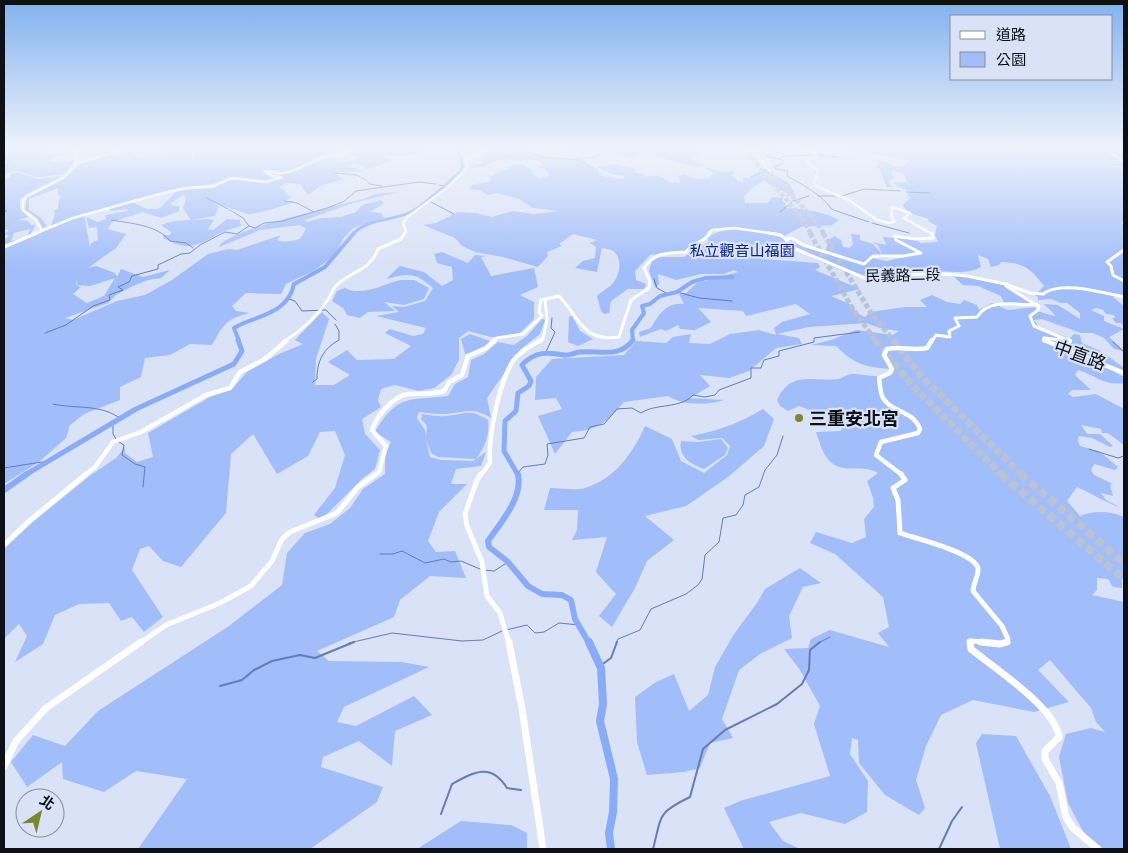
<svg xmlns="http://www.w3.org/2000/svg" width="1128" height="853" font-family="Mulish,'Noto Sans TC',sans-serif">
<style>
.green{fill:#a1bdfa;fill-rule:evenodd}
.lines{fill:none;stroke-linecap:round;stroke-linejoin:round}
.stream-far1{stroke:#647db5;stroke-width:1}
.stream{stroke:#647db5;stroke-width:2}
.river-far4{stroke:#89acf9;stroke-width:3}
.river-far3{stroke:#89acf9;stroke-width:4}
.river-far2{stroke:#89acf9;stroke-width:5}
.river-far1{stroke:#89acf9;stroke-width:6}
.river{stroke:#89acf9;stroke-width:8}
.highway-tunnel-far3{stroke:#bac2d4;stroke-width:4.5;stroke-dasharray:4.5 2;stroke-linecap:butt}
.highway-tunnel-far2{stroke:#bac2d4;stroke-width:5;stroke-dasharray:5 2.5;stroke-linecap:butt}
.highway-tunnel-far1{stroke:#bac2d4;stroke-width:7;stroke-dasharray:7 3;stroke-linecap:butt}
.highway-tunnel{stroke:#bac2d4;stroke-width:8;stroke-dasharray:8 4.5;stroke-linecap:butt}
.secondary-far4{stroke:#fff;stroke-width:2.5}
.secondary-far3{stroke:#fff;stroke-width:3}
.secondary-far2{stroke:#fff;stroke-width:4.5}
.secondary-far1{stroke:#fff;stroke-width:5}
.secondary{stroke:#fff;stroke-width:7}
.highway{fill:#fff;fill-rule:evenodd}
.poi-dot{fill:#7c8633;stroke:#d9e2f6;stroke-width:2}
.labels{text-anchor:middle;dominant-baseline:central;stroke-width:4.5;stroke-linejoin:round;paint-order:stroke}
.far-park-label{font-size:15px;fill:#0b247a;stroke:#d9e2f6}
.far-street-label{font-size:15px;fill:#0d1016;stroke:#d9e2f6}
.street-label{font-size:18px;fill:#0d1016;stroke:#d9e2f6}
.poi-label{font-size:18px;font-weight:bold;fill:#0d1016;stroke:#d9e2f6;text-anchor:start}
</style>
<rect width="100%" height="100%" fill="#d9e2f6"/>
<g class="green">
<path d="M4 148H47L38 156 56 155 59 151 75 149 62 151 61 155H75L56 156 49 162 74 161 65 174C56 174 48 177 40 177 24 177 21 165 5 175L4 168 8 163 4 161Z"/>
<path d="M166 148H194L191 162 205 159 193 161 197 148H318L316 150 320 152 338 148 336 154C316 152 309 166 290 171 280 174 273 169 263 170L264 174 278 178 265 181 236 177 213 184 179 188 84 214 90 248 91 243 98 240 97 227 89 228 86 217 98 222 106 219 105 215 128 211 127 209 111 211 109 209 132 202 147 209H157L161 207 178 190 214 188 222 182 235 179 262 183 283 179V177L273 176 268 172C293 182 311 158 334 157L338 162 357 160 360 156 348 154 365 148H421L418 150 422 152 403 156H379L393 160 368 169 354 163 350 167 364 171 340 172 336 174 343 179 320 186 308 195 300 184 286 183 280 187 291 197 285 201H295C289 205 256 214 249 214 246 214 220 204 214 203L219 207 215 216 191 220 183 208 186 199 184 195 171 203 173 206H179V211L161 218 143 212 112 222 108 229 126 234 116 248 88 268 96 266 115 273 117 277 121 269 143 277 170 270 161 278 148 280 133 286 116 295 108 303 65 318 73 320 117 301 145 295 172 280 208 254 228 249 237 250 281 235 277 240C285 243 292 241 300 239L306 229 300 225 260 230 219 247C225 229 344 205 366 198 370 197 372 195 376 194 384 193 391 193 399 192L353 203 305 220 307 222 320 218 341 217 356 212 362 205 381 200 384 203 370 212 381 213 384 218 353 228 343 239 335 255 315 270 286 284 281 294 246 293 232 306 236 311 249 313C226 319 223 325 212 345L190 344 170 355 145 358 141 377 120 387V400L84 414 70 425 66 438 39 462 4 484V247L50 228 55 215 54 210 58 209 59 199 62 197 58 194V188L29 199V210L40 217 47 226 43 228 37 218 25 210 27 197 66 177 80 164 103 156 131 152 136 157 164 154ZM77 278V285L90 286 115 278 104 296 87 303 73 294 81 287 76 285Z"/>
<path d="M494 148 506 149 507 152 516 150 522 153H532L547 157 581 159 597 169 602 176 623 179 625 176 614 175 597 167 614 164 636 169 634 172 643 174 645 177C652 174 665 176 668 182L680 183 679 176 684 174 696 179 710 178 713 173 706 168H708L721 172 735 171 732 175 739 182 743 181V177L751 178 765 170 789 183 795 194 785 197 788 194 764 181 753 187 744 196 745 203H767L773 197 783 198 782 201 785 203 786 208C802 209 824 211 839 220L832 225 801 227 784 236 736 227 713 229 709 230 701 242 690 245 685 251 650 255 635 271 636 280 646 284 644 289H628L611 301 609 313 604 314 601 311 597 296C602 291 609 288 613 283 620 275 623 258 613 251 611 249 605 249 602 248L597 272 575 268 583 261 595 258 596 247 590 243 597 240 573 234 559 244 562 246 547 252 548 256 538 267 503 257 475 252 462 246 455 238 423 225 436 223 458 212 476 213 492 217 513 211 534 214 558 211 533 208 519 199 498 193 487 195 480 190 470 189 472 185 491 181V177C499 171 508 169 515 164H525L526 167 532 169 533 175 540 178 549 176 546 169 537 167 545 165 537 160 502 159 482 167H470L484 162 480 158 484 156 481 154Z"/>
<path d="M556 148H695L694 150 700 154 690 158 703 166C692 169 656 155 643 151 633 157 624 160 614 154L618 151 616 150 574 152Z"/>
<path d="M833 148H1124V166H1112L1124 168V221L1121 223 1124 225V296L1113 297 1124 306V327L1121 323H1116L1112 318H1115L1114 315 1106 314 1103 310 1096 308 1091 310 1104 316V321L1124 329 1109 337 1124 351 1114 349 1104 338 1093 333H1081L1042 319 1034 320 1039 327 1066 337 1064 339 1071 342 1070 338 1074 334 1080 335 1082 343 1101 351 1124 368V373L1116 370 1115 372 1124 377V383C1104 386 1097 376 1078 370L1075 375 1091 390H1072L1068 394 1073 397 1096 394 1124 409V445L1108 433H1102L1101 429 1081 425 1087 434H1100L1113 446 1110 447 1092 438 1079 436 1078 441 1080 446 1100 452 1118 467 1115 470 1094 464 1091 470 1094 475 1113 484 1110 485 1113 496 1101 493 1106 500 1119 507C1104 502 1092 493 1077 487L1067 501 1080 516C1093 510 1111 511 1124 517V579H1122V588L1113 587 1108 579 1097 578V590L1092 595 1124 602V849H1101L1085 835 1068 803 1059 757 1066 734 1091 728 1105 732 1096 722 1091 708 1050 660 1038 670 1069 702 1034 712 973 700 941 715 926 746 916 780 925 808 919 815 885 795 859 763 858 740 852 738 850 754 868 781 867 812 845 824 801 813 769 822 783 841 800 849H744L724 808 740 801 830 776 814 724 820 706 800 670 784 649 808 648 811 639 830 630 889 647 878 633 889 627 883 597 835 554 810 543 816 532 852 543 866 537 864 519 874 507 873 498 867 481 878 473C861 462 842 477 827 458 822 452 819 440 816 432L840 431 850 420 866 421 864 418 840 413 822 415 799 406 788 411 780 406 777 400C791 370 812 382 838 379 843 378 847 374 852 374 866 374 877 379 890 373L891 369C865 367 855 365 836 346L811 345 831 340 856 330 893 335 899 331 880 328 866 323 809 327 777 334 799 338 802 344 776 348 749 371 729 378 700 375 710 386 690 398 724 400C708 405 683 406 668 396L624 402C607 422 598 430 572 432L555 454 538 416 562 409 556 398 535 400 536 377 552 359 624 355 636 341 666 343 673 337 691 334 689 343 710 344 730 334 759 330 776 335 774 328 782 322 810 314 796 304 746 316 743 311 698 308 711 322 695 330 680 329 678 325 666 331 661 329 640 337 639 332 651 328C659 314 667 302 684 304L679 294 686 293 697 283 738 272 734 270 724 274H701L676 280 658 274 659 284 655 288 649 271 652 261 659 257H684L708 242V238C722 223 767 231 784 239L786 243 773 242 770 244 777 252 763 253V259L818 263 820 267 815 270 860 289 831 296 854 306 855 312 865 317 870 312 905 307H927L920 300 932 295 947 302 960 304 964 300 977 305 979 310 992 303 1008 310 1035 307 1037 311 1054 316 1055 315 1044 304 1058 305 1080 319V313L1067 303H1061L1051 299 1038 300V297L1031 292H1038L1044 286C1030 268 1025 263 1001 262L999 265 991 267 988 259 978 255 981 267C967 275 949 271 933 271 913 272 892 277 871 277 848 277 806 255 787 241L789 240 804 247 821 250 865 265 871 258 887 261 904 257 893 255 886 258 870 256 866 264 826 251 828 240 835 236 841 240 843 247 850 248 853 244 851 234 860 235V240L873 244 882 254 878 245 872 242 886 245 883 237 917 240 920 243 938 242 935 235 937 226 928 221 929 219C919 215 907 215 903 205L910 198 907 195 910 191 898 187 894 183 907 182 904 174 893 170 890 172 895 178 890 179 889 182 892 187H887L879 168 874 166 880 165 879 160 901 168 912 160Z"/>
<polygon points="16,172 39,179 62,176 32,191 20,199 20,209 28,217 19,220 28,221 31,225 35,225 31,234 28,235 30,229 14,233 11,241 19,239 4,245 4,236 4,240 9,236 4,234 9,230 4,229 4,180 11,177 11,173"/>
<path d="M207 219 214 220 208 229 213 230 227 219 240 220 241 226C232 229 222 231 215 236 193 248 186 250 163 238V235H170L171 232 161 225 173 221Z"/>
<path d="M442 252 468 263 475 255 488 256 481 257 491 276 534 268 538 287 520 295 534 302V319L517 336 491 337 468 331 459 338V360L451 375 434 388 419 391 395 385 381 389 378 400 381 407 362 419 365 434 380 450 375 469 363 478 321 520 314 515 335 488 345 455 335 431 320 432 308 456 277 474 253 434 231 454 226 513 181 567 163 561 149 546 140 549 132 570 163 617 144 632 132 617 121 621 109 603 79 604 55 615 43 644 15 662 27 636 19 624 4 639V549L33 522 91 475 116 458 125 447V453L137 462 153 457 148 433 210 397 233 388 247 372 279 354 303 344 295 340 322 312 329 319 316 359 315 385H334L350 375 328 362 347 350 357 360 394 359 411 346 385 333 390 329 413 336 423 334 426 328 376 316 399 312 392 306 404 307 425 301 433 288C415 272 409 273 386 279L400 266 424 272 442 286 453 280 452 267 437 263 434 254Z"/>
<polygon points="953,276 970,277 1004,285 1033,303 1004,303 1001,296 978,286 963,285"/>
<path d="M401 280H414L429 288 424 299 404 305 384 302 395 311 368 312 360 318 347 315 343 308 332 301 337 291 345 288C364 297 382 284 401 280Z"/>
<polygon points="572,316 580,331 593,339 578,346 568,342 569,317"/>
<path d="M542 319 545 320 540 334 521 349 487 398 491 418C471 406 465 413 444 414 436 414 427 413 419 412L417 418 425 430 426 437 427 426 421 419 422 414C430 415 439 417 446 416 467 414 469 408 488 420 490 436 485 446 476 459L438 457 431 453 426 438 430 457 441 460 473 461 486 452 481 466 456 469 451 484H467L439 512 428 541 436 552 455 551 466 578 430 576 400 600 394 617 317 651 329 661 402 662 429 667 344 707 337 722 356 726 414 696 432 715 395 731 392 766 359 741 323 757 321 767 383 787 377 802 310 849H138L187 779 136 771 104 792 63 779 62 762 27 787 11 762 33 735 65 746 98 711 229 626 282 585 287 553 305 533 330 524 350 508 363 489 385 474V455L391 442 375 432C398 393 409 401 448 396L455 384 468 377 471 360 484 354 498 342 514 345 527 336Z"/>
<path d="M470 334 490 341C485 349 475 353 465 354L461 339Z"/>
<path d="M763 409 774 419 764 446 728 477 686 506 645 516 674 540 647 561 635 588 612 627 599 616 616 594 596 572 607 537 572 540 577 530 578 510H544L550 488C561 488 575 491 585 488 615 479 633 453 645 426L672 439 681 461 704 473 727 455 730 446 722 438 698 440 691 436C717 431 740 423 763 409Z"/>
<path d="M721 439 728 448 725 455 704 469C691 464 678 457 681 441L698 442Z"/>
<polygon points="800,568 821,583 803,587 789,616 792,638 760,654 739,670 722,719 733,738 710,743 700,768 684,772 647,775 637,742 635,697 656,682 674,674 689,711 708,695 715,667 734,634 757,603 765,589"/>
<polygon points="982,734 1016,736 1050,796 1071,849 1000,849 976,743"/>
<polygon points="461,821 511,825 527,833 527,849 417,849"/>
</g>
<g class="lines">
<g class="stream-far1">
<polyline points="512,148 545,157 579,160 593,169"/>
<path d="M765 148 773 153 766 156 783 160 782 164 774 167 775 169 788 171 787 176C799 182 826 198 831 209L869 222"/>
<polyline points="818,155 837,157"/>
<polyline points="791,156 814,155"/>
<polyline points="575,158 590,158 602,154"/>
<polyline points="779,158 788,156"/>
<polyline points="4,167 14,157 11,155 18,152 14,148"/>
<polyline points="335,173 357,175 366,180"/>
<polyline points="751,177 767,169"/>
<polyline points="367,181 370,184 382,186"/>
<polyline points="439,185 444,186"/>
<polyline points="906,192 930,193"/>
<polyline points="818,196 836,196"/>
<polyline points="842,196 864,189 900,191"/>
<polyline points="207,198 228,209"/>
<polyline points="285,201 297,203"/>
<polyline points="793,201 809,196"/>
<polyline points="431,202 454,214"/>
<polyline points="297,203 314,212"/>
<polyline points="4,210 7,211 4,213"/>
<polyline points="230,210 243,218 249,226"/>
<polyline points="780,212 792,202"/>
<path d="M111 220C129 223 158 225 170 241L186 243 193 248"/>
<polyline points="872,223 909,233"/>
<polyline points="654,279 657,288 668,294"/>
<polyline points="677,292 699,298 732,301"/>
<polyline points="289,299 295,301 302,311 326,310 336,320"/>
<polyline points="45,333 66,325 93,306 110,300 109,295 123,290 118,287 129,282 132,276 158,269 158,265 181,254 190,253 200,245 225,232 237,234 249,226 255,228 264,223 283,221 327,208 343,202 356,191 419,182 436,184"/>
<polyline points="1113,342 1124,352"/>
<polyline points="546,352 555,332 551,328 552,318"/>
<path d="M313 382 317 379C317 361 323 349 339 340V331L335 324"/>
<path d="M53 404C75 409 99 404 118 417L126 416"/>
<polyline points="113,425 113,434 116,439"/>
<polyline points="119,442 124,445 122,455 135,464 145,467 143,487"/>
<polyline points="1089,449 1118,458 1124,456"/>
<polyline points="4,468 48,461"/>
<path d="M518 473 523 467 545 464 548 455 547 444 584 438 590 427 604 424 617 409 632 408 641 413C656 403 681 409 693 395L705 397 715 395 719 390 751 378V368H761L764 360 779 356V351L814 342V338L860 332"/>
<polyline points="380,554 393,554 402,551 425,563 444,559 451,562 461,561 480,569"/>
<polyline points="484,570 494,571 508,562"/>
<polyline points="506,630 527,625 535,633 544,632 559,623 579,625"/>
<polyline points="349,643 392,633 462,641 483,640 502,631"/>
<polyline points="616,643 618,639 640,630 651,609 686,594 698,585 702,579 705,555 719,542 723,518 736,515 743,505 745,495 759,487 765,470 777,455 783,436"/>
<polyline points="818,643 830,637"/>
</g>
<g class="stream">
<polyline points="600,666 611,658 617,642"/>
<polyline points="220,686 242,680 254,670 272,661 300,655 315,658 354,642"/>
<path d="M441 814 452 784C474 772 491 762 507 788L521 790"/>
<path d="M653 849C662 815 657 813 690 797L703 749 725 730 777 704 802 684 809 670 810 650 820 642"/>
<polyline points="939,849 952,821 962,807"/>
</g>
<path class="river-far4" d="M353 234C368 218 393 221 411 212 425 205 447 183 460 172L463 166 458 148"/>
<g class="river-far3">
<path d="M239 341 234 328C257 315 288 314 294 284L325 267 354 233"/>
<polyline points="633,341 632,330 644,313 642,306 650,304 660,296 677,292 692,282 706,278 733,277"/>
</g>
<g class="river-far2">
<polyline points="25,475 136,409 234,364 242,351 238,340"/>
<path d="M518 475 504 451 505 421 516 411 518 393 529 386 531 381 522 365C535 351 547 352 564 355 569 356 574 353 579 352 599 350 619 359 633 340"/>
</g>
<g class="river-far1">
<path d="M518 474C523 498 501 522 488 541L489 547 507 561 528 586 542 594 562 595 571 600 575 619 589 643"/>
<polyline points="4,490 27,474"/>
</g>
<polyline class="river" points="589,642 601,668 603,704 600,721 614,779 613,812 609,833 611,849"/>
<g class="highway-tunnel-far3">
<polyline points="748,153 803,220 811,234"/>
<polyline points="770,171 816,222 824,234"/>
</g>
<g class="highway-tunnel-far2">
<polyline points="810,233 852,308 876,341"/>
<polyline points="823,233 871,313 894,341"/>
</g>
<g class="highway-tunnel-far1">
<polyline points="875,340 912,385 1002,475"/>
<polyline points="893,340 921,376 1022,475"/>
</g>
<g class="highway-tunnel">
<polyline points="1001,474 1124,579"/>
<polyline points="1021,474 1124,563"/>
</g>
<g class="secondary-far4">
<polyline points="809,148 808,151 816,155 806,162 818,170 814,182 816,186 849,200 877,220 889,223 894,222 891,214 892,207 910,213 904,218 932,234"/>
<polyline points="1109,148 1110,152 1124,162"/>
<polyline points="75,164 78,148"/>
<polyline points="42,231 36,220 23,210 23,201 26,197 63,178 78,163 116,152 121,148"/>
<path d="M34 234 73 218 159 194 187 188 214 186 231 178 266 182 281 177 272 176 265 171C292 179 304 162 328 156 333 155 339 155 344 155L351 148"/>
<polyline points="404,234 406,231 403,223 407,217 447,188 467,168 466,160 492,148"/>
<polyline points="709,234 712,230 734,228 777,234"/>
</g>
<g class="secondary-far3">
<path d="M769 233 781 235 796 249 865 278 933 273 967 276 1005 284 1030 293 1043 294C1060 280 1104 293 1124 297"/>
<polyline points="786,239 792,238 803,245 864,264 873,256 903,256 921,253 896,240 895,236 915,239 933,238 932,233"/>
<polyline points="4,247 37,233"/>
<polyline points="1124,250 1107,262 1111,266 1113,275 1124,281"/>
<polyline points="1036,304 1039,306 1038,310 1030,316 1034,326 1070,341 1044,338 1045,341"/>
<path d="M285 341C302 330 315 319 327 301 330 297 332 291 335 287 349 271 370 272 378 249L401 239 405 233"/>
<path d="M493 341 497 338 523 334 542 316 539 312 541 300 559 296C580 318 582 342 619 337L631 300 649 288 650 281 644 268C654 252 669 253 686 252 692 243 704 243 710 233"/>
<polyline points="539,341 543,339 547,320 545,299"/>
<path d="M932 341 936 335 950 337 949 331 959 326 955 318 977 317C989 298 1017 305 1036 305L1006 286"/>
</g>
<g class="secondary-far2">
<polyline points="1044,340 1124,373"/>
<polyline points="1063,340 1070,341 1068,340"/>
<polyline points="85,475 95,467 113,442 141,432 206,395 230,388 240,372 265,359 287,340"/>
<path d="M374 475 379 472 386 446 372 430C376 417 393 396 408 394 421 393 431 395 444 391L449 382 462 375 468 356 486 348 495 340"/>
<path d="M481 475 490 463C488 437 499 383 513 361 520 351 531 346 541 340"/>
<path d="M902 475 876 455 881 442 918 433 920 429C913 410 892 413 883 398 880 393 880 384 879 378L890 373 892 369 884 355 887 349C902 346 911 351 927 348L932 340"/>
</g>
<g class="secondary-far1">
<polyline points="481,474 477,480 465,514 467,526 482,562 487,596 500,613 509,643"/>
<path d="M901 474 905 480 893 488 898 500 900 533C915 538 973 552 978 568 979 575 973 584 973 591L1002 626 1008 639 1007 642 1002 643"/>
<polyline points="4,545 29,521 86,474"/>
<polyline points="140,643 166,625 220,603 251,586 272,561 282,539 290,532 337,513 358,487 376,474"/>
<polyline points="970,643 971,641 993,643"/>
</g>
<g class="secondary">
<polyline points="509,642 522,709 543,849"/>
<path d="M970 642 971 649C994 668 1056 708 1059 737L1045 751V759L1059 783 1066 817 1073 828 1098 849"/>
<polyline points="981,642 1000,644 1007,642"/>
<polyline points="4,766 16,741 46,708 141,642"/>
</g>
<g class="highway">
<polygon points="743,148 747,148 749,154 747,154"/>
<polygon points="748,148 752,148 771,170 771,172 769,172"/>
</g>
</g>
<linearGradient id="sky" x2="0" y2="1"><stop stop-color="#82b1ef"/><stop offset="0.55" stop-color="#eef2fb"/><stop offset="1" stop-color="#eef2fb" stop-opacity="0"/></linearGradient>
<rect width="1128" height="268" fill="url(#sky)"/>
<circle class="poi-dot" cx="799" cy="418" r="5"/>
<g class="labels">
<g class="far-park-label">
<text x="742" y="250">私立觀音山福園</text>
</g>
<g class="far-street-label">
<text transform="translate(903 275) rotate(-1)">民義路二段</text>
</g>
<g class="street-label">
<text transform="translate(1080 355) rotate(20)">中直路</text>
</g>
<g class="poi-label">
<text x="809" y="418">三重安北宮</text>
</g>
</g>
<rect width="1128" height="853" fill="none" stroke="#0d1016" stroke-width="10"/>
<rect x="950" y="15" width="162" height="65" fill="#d9e2f6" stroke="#878e9c"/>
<rect x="960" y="31" width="25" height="8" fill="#ffffff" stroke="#878e9c"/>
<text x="996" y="40" font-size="15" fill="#0d1016">道路</text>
<rect x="960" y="52" width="25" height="15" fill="#a1bdfa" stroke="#878e9c"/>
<text x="996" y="65" font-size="15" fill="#0d1016">公園</text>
<g transform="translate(40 813) rotate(35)"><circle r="24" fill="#d9e2f6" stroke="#878e9c"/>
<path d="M0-4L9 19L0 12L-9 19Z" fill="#7c8633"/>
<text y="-8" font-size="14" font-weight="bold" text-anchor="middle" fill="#0d1016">北</text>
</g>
</svg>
